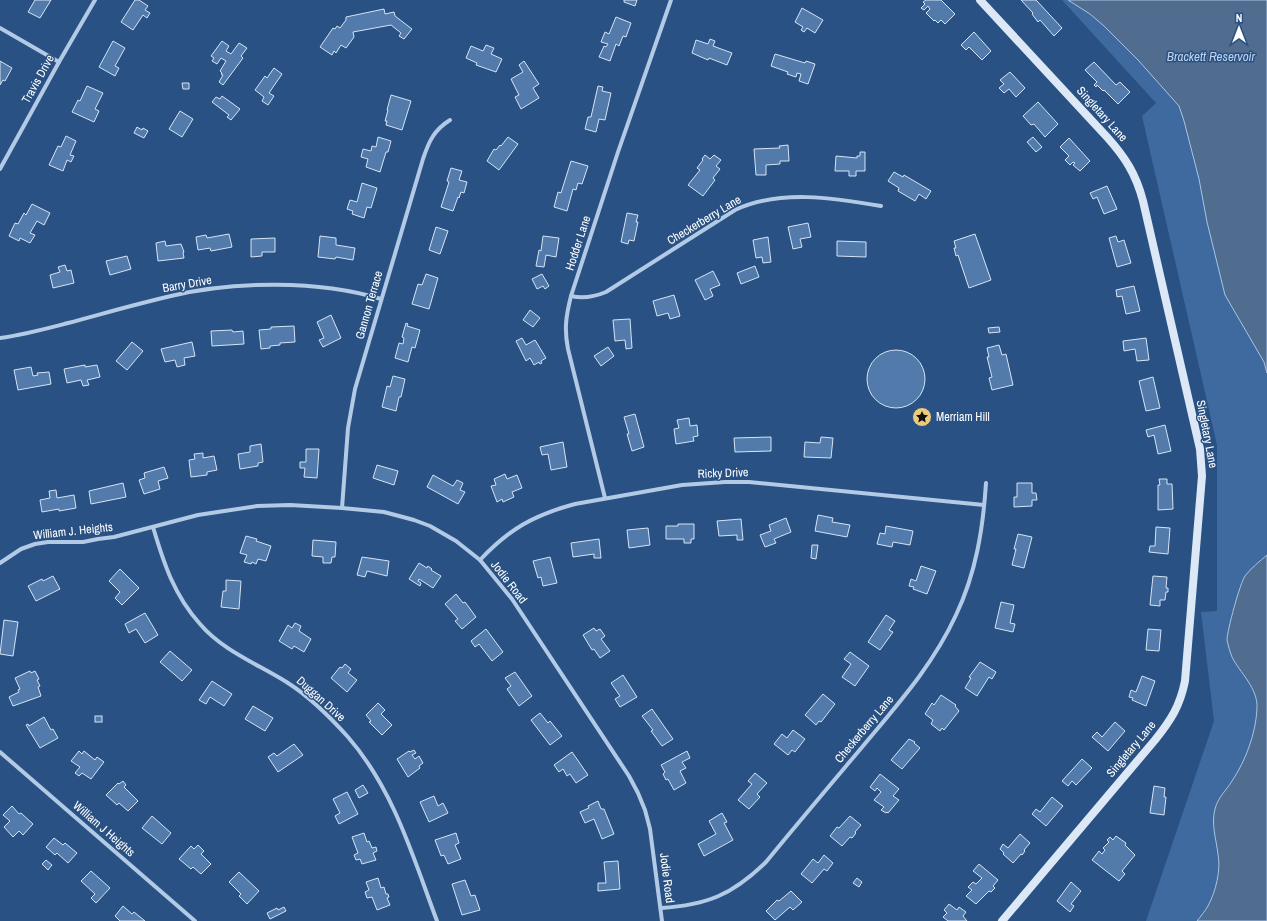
<svg xmlns="http://www.w3.org/2000/svg" width="1267" height="921" font-family="'Archivo Narrow',sans-serif">
<style>
.green{fill:#3e6a9f}
.water{fill:#506c8f;stroke:#a8c5e6}
.building{fill:#527aab;stroke:#d6e4f5}
.lines{fill:none;stroke-linecap:round;stroke-linejoin:round}
.street{stroke:#b3cae6;stroke-width:4}
.secondary{stroke:#dce8f6;stroke-width:8}
.labels{text-anchor:middle;dominant-baseline:central;stroke-width:3;stroke-linejoin:round;paint-order:stroke}
.street-label{font-size:12px;fill:#fff;stroke:#295183}
.poi-label{font-size:12px;fill:#fff;stroke:#295183;text-anchor:start}
.water-label{font-size:13px;font-style:italic;fill:#bfd4ee;stroke:#295183}
</style>
<rect width="100%" height="100%" fill="#295183"/>
<polygon class="green" points="1062,0 1267,0 1267,921 1146,921 1214,721 1201,612 1217,611 1217,445 1142,116 1156,103"/>
<g class="water">
<polygon points="1068,0 1267,0 1267,373 1264,362 1225,295 1207,222 1199,179 1184,121 1179,106 1138,60 1104,26 1090,14"/>
<path d="M1267 555V921H1197C1201 916 1205 911 1208 906 1216 891 1221 870 1218 854 1216 838 1211 824 1215 809 1218 797 1226 791 1232 781 1246 760 1256 733 1257 708 1258 688 1240 673 1232 657 1230 652 1228 645 1227 640 1227 631 1240 583 1245 576 1251 568 1260 561 1267 555Z"/>
</g>
<g class="building">
<polygon points="35,0 51,0 40,18 28,12"/>
<polygon points="135,0 139,0 148,6 145,10 150,13 147,18 143,15 133,30 121,22"/>
<polygon points="624,0 637,0 635,6 624,2"/>
<polygon points="926,0 941,0 955,14 945,24 941,20 938,23 935,20 934,21 926,13 930,9 928,6 924,10 921,8 925,4 923,2"/>
<polygon points="1021,0 1036,0 1062,28 1054,36 1040,20 1038,22 1032,14 1033,13"/>
<polygon points="802,8 823,20 815,33 807,28 804,32 801,30 803,27 795,22"/>
<polygon points="384,9 385,14 394,12 395,16 412,29 404,39 399,36 401,33 391,25 353,32 354,37 346,48 341,45 336,53 334,51 332,55 320,47 333,28 335,29 337,26 340,28 346,20 346,17"/>
<polygon points="616,17 631,23 626,37 623,36 619,46 616,44 610,61 599,57 604,46 606,47 608,44 601,42 605,32 609,34"/>
<polygon points="974,32 991,51 982,60 969,47 966,50 961,45"/>
<polygon points="710,39 715,41 713,46 732,53 727,65 709,58 708,60 692,53 696,40 708,44"/>
<polygon points="113,41 125,48 115,66 119,68 115,76 99,67"/>
<polygon points="222,41 229,46 226,51 231,54 239,43 247,48 241,56 243,58 223,85 219,82 223,75 221,74 222,73 220,71 226,61 221,58 217,64 212,61 214,58 211,56"/>
<polygon points="486,45 494,48 491,54 502,59 496,72 476,65 477,63 466,58 471,46 483,51"/>
<polygon points="775,54 805,63 806,61 815,64 808,84 799,81 801,74 797,73 796,77 787,74 788,72 771,66"/>
<polygon points="0,61 12,68 5,81 3,80 0,85"/>
<polygon points="524,61 539,84 533,88 539,98 521,109 515,97 519,95 511,79 523,72 519,65"/>
<polygon points="1094,62 1116,85 1120,82 1130,92 1118,104 1104,90 1103,91 1097,85 1096,87 1094,85 1097,82 1085,70"/>
<polygon points="274,68 282,74 269,93 274,96 268,105 262,101 264,97 255,90 265,76 267,78"/>
<polygon points="1010,72 1025,88 1016,97 1009,89 1004,93 999,88 1004,84 1000,80"/>
<polygon points="182,83 189,83 189,89 183,89"/>
<polygon points="87,86 103,93 95,109 99,111 94,122 72,112 78,100 80,101"/>
<polygon points="598,86 603,87 602,91 611,93 605,120 599,119 596,132 585,129 588,117 591,117"/>
<polygon points="391,95 411,101 402,130 386,125 387,121 385,121 388,110 387,110"/>
<polygon points="222,96 240,109 231,120 227,117 229,115 212,102 216,97 220,99"/>
<polygon points="1038,102 1058,124 1045,137 1034,124 1031,125 1023,116"/>
<polygon points="180,111 193,119 182,137 169,129"/>
<polygon points="137,127 142,130 143,128 148,131 144,138 134,133"/>
<polygon points="66,136 76,141 70,155 74,156 71,162 67,160 63,171 49,165 58,146 61,147"/>
<polygon points="378,137 391,141 388,152 386,152 380,172 366,167 368,159 361,157 363,149 371,151 372,146 376,147"/>
<polygon points="508,137 518,144 499,170 487,161 494,149 496,150 500,145 501,146"/>
<polygon points="1033,137 1042,147 1036,152 1027,142"/>
<polygon points="1069,138 1090,161 1080,171 1073,165 1075,163 1073,162 1070,165 1065,160 1069,156 1060,147"/>
<polygon points="788,145 789,161 780,161 780,164 766,165 766,175 756,175 754,149 780,148 779,146"/>
<polygon points="860,152 865,152 865,171 856,171 856,176 849,176 849,171 835,171 836,156 857,158 857,156 860,156"/>
<polygon points="705,155 710,159 714,155 721,160 716,166 720,169 713,178 715,180 703,196 688,185 700,170 697,168 703,160 702,159"/>
<polygon points="571,161 588,166 582,184 578,183 576,190 573,189 567,211 554,207 558,192 561,193"/>
<polygon points="451,168 462,171 459,180 467,182 464,193 461,192 459,198 458,197 453,211 441,207 449,182 447,181"/>
<polygon points="894,172 903,177 904,175 931,191 926,199 919,194 915,201 898,191 899,188 888,181"/>
<polygon points="362,183 377,188 371,208 367,207 364,218 352,214 353,211 347,209 350,200 357,202"/>
<polygon points="1107,186 1117,209 1104,214 1097,197 1093,199 1090,193"/>
<polygon points="32,204 50,213 44,225 37,221 30,233 35,235 30,243 20,238 19,241 9,236 15,223 18,224 24,213 26,215"/>
<polygon points="627,213 638,215 636,222 638,222 634,241 629,240 628,244 621,242"/>
<polygon points="808,223 811,237 800,239 802,247 793,249 788,227"/>
<polygon points="436,227 448,231 440,254 429,250"/>
<polygon points="229,234 232,247 211,251 210,248 198,250 196,237 206,235 207,238"/>
<polygon points="975,234 991,280 969,288 958,255 956,256 954,248 956,248 954,241"/>
<polygon points="320,236 336,238 336,245 355,248 353,260 336,257 335,259 318,257"/>
<polygon points="543,236 559,238 556,257 546,255 544,267 536,266 539,250 541,251"/>
<polygon points="1116,236 1118,242 1124,240 1131,263 1117,267 1109,238"/>
<polygon points="768,237 771,262 763,263 762,257 756,258 753,240"/>
<polygon points="275,238 275,252 262,252 262,256 251,257 251,239"/>
<polygon points="165,241 166,246 181,244 184,252 183,252 184,258 158,261 156,243"/>
<polygon points="837,241 866,242 866,257 837,256"/>
<polygon points="127,256 131,269 110,275 106,261"/>
<polygon points="65,265 67,271 71,270 74,283 53,288 50,275 60,272 58,267"/>
<polygon points="755,266 759,277 741,284 737,273"/>
<polygon points="713,271 720,285 710,289 713,296 705,300 695,280"/>
<polygon points="426,274 438,278 429,309 412,304 418,284 422,285"/>
<polygon points="542,274 549,286 545,289 543,286 537,289 532,279"/>
<polygon points="1134,286 1140,311 1126,314 1122,296 1117,297 1116,290"/>
<polygon points="674,295 680,316 670,319 668,313 657,316 653,301"/>
<polygon points="530,310 540,318 533,327 523,320"/>
<polygon points="331,315 341,338 323,347 319,340 324,338 317,322"/>
<polygon points="630,319 632,348 626,349 625,340 615,341 613,320"/>
<polygon points="406,323 408,324 407,326 420,330 415,348 412,347 408,362 395,358 399,343 403,344 404,338 402,337"/>
<polygon points="294,326 295,342 280,343 280,345 270,346 270,348 261,349 259,330 271,329 271,327"/>
<polygon points="999,327 1000,332 989,333 988,328"/>
<polygon points="232,330 233,332 243,331 244,344 212,346 211,331"/>
<polygon points="522,338 526,345 535,340 546,358 541,361 542,363 540,364 539,362 534,365 530,358 526,361 516,341"/>
<polygon points="1146,338 1149,360 1137,361 1135,349 1124,351 1123,341"/>
<polygon points="132,342 143,351 127,370 116,361"/>
<polygon points="192,342 195,356 184,358 185,365 177,367 175,360 165,362 161,349"/>
<polygon points="999,345 1002,355 1006,354 1013,385 992,390 989,378 992,377 987,357 989,357 987,348"/>
<polygon points="608,347 614,356 601,366 594,356"/>
<circle cx="896" cy="379" r="29"/>
<polygon points="85,365 85,367 97,365 100,377 87,380 89,385 83,386 81,380 67,383 64,369"/>
<polygon points="31,367 33,376 38,375 37,373 49,372 51,384 18,390 14,370"/>
<polygon points="393,376 405,379 401,397 399,397 396,411 382,407 387,386 390,387"/>
<polygon points="1153,377 1160,408 1146,411 1139,381"/>
<polygon points="635,414 644,447 632,451 627,434 629,434 624,417"/>
<polygon points="689,418 690,426 697,425 698,436 693,437 694,441 676,444 674,429 679,428 677,420"/>
<polygon points="1165,425 1171,451 1158,454 1154,435 1148,437 1146,430"/>
<polygon points="771,437 771,451 735,452 734,438"/>
<polygon points="821,437 833,438 831,458 804,457 805,442 820,443"/>
<polygon points="563,442 567,467 551,470 548,454 542,455 540,447"/>
<polygon points="261,444 263,462 258,463 258,466 240,469 238,454 250,452 250,446"/>
<polygon points="306,449 319,449 317,478 304,477 305,468 300,468 300,462 306,462"/>
<polygon points="203,453 203,458 214,456 217,470 207,472 207,475 191,477 189,460 195,459 194,454"/>
<polygon points="377,465 398,471 394,485 373,478"/>
<polygon points="164,467 168,478 158,481 160,489 144,494 139,480 145,478 144,473"/>
<polygon points="505,474 507,479 517,475 522,488 512,492 514,497 503,502 502,499 497,502 491,486 496,485 494,479"/>
<polygon points="433,475 453,486 457,480 463,483 460,490 465,492 458,504 427,487"/>
<polygon points="1159,479 1167,479 1167,484 1172,484 1173,509 1158,510 1158,485 1160,485"/>
<polygon points="123,483 126,497 91,504 89,491"/>
<polygon points="1017,483 1032,483 1032,493 1036,493 1037,500 1032,500 1032,506 1014,507 1014,497 1017,497"/>
<polygon points="56,490 57,498 74,495 76,508 59,511 59,509 42,512 40,500 50,498 49,491"/>
<polygon points="818,515 833,518 832,522 850,525 847,537 815,531"/>
<polygon points="786,518 791,532 774,539 776,543 765,547 760,535 771,531 769,525"/>
<polygon points="741,519 743,540 737,540 737,535 719,536 717,521"/>
<polygon points="678,524 694,524 694,539 691,539 691,543 684,543 684,539 666,539 666,526 678,526"/>
<polygon points="886,526 913,531 910,545 893,542 892,547 877,544 880,533 885,534"/>
<polygon points="1156,527 1170,528 1168,554 1149,552 1150,546 1155,546"/>
<polygon points="648,528 650,545 629,548 627,530"/>
<polygon points="1018,534 1032,537 1024,568 1012,565 1016,549 1014,549"/>
<polygon points="246,536 257,539 256,541 271,546 266,561 258,559 256,564 252,562 251,564 244,562 247,555 240,553"/>
<polygon points="599,539 601,558 594,558 594,554 573,557 571,543"/>
<polygon points="313,540 336,542 335,557 332,557 331,563 323,563 323,557 312,556"/>
<polygon points="812,545 818,545 816,559 811,558"/>
<polygon points="362,557 389,561 387,576 367,571 365,577 357,575"/>
<polygon points="550,557 557,583 543,586 541,577 538,578 533,561"/>
<polygon points="419,563 427,568 428,566 432,569 431,570 441,576 433,588 419,579 418,581 421,583 420,586 409,579"/>
<polygon points="921,566 936,571 927,594 913,589 914,587 909,586 911,579 916,581"/>
<polygon points="120,569 139,588 122,605 115,598 120,592 109,581"/>
<polygon points="53,576 60,589 36,601 28,586 42,579 43,581"/>
<polygon points="1153,576 1167,577 1166,588 1168,588 1168,592 1166,592 1165,600 1160,600 1160,606 1150,605"/>
<polygon points="226,580 241,581 239,609 221,607 223,591 226,591"/>
<polygon points="456,594 463,603 465,602 476,617 462,629 455,621 458,619 445,604"/>
<polygon points="1001,602 1014,605 1010,623 1015,624 1013,632 995,628"/>
<polygon points="145,613 158,635 145,643 136,629 129,633 125,624"/>
<polygon points="886,615 895,621 889,630 893,632 880,650 868,642"/>
<polygon points="4,620 18,622 13,656 0,654"/>
<polygon points="295,623 301,626 299,631 311,639 304,652 294,646 292,649 279,641 288,625 292,628"/>
<polygon points="594,628 596,631 600,629 605,636 601,639 610,651 600,658 594,649 592,650 583,635"/>
<polygon points="486,629 503,652 492,661 479,644 475,647 471,641"/>
<polygon points="1148,629 1161,630 1159,651 1146,650"/>
<polygon points="170,651 192,670 182,681 160,662"/>
<polygon points="850,652 869,666 855,686 842,677 851,664 844,659"/>
<polygon points="980,662 996,672 992,679 989,677 977,696 965,688 971,678 969,677"/>
<polygon points="345,664 351,669 348,673 357,680 347,692 331,678 340,667 342,668"/>
<polygon points="30,671 31,673 35,671 39,679 37,680 40,686 38,687 41,696 13,706 9,697 19,692 18,690 20,689 15,678"/>
<polygon points="515,672 532,696 519,706 507,689 511,686 505,678"/>
<polygon points="623,675 637,697 620,707 615,699 620,696 611,683"/>
<polygon points="1142,676 1155,681 1146,706 1132,700 1133,698 1129,697 1131,690 1136,692"/>
<polygon points="212,681 232,694 224,706 210,697 206,704 199,700"/>
<polygon points="823,694 835,704 821,722 819,721 816,725 805,715"/>
<polygon points="941,695 956,705 955,706 959,711 944,730 942,728 940,731 931,724 933,720 925,714 932,703 934,705"/>
<polygon points="378,703 385,710 381,714 392,725 382,735 369,722 371,721 366,715"/>
<polygon points="253,706 273,718 265,731 245,719"/>
<polygon points="652,709 673,739 662,746 651,731 653,730 642,716"/>
<polygon points="540,713 548,723 550,721 562,736 550,745 531,720"/>
<rect x="95" y="716" width="7" height="6"/>
<polygon points="44,717 51,730 53,729 58,738 40,748 26,725 28,724 29,726"/>
<polygon points="1115,722 1125,731 1108,751 1092,737 1097,732 1102,737"/>
<polygon points="793,730 805,739 795,752 792,750 788,755 774,744 782,734 787,738"/>
<polygon points="909,739 915,742 914,743 920,748 902,769 891,760"/>
<polygon points="294,744 303,755 278,772 268,757 274,753 277,756"/>
<polygon points="414,750 416,753 412,755 415,759 419,756 423,763 419,766 420,768 408,777 397,759 409,751 410,752"/>
<polygon points="79,751 82,754 84,751 95,760 97,757 104,762 91,779 82,773 79,776 75,773 80,767 71,761"/>
<polygon points="687,751 690,758 682,762 686,768 680,771 686,783 674,790 668,779 666,780 663,774 665,772 661,765"/>
<polygon points="572,752 588,775 576,783 570,774 567,776 563,769 559,772 554,765"/>
<polygon points="1082,759 1092,768 1076,785 1072,781 1068,786 1062,781"/>
<polygon points="755,773 767,783 757,794 760,797 749,809 738,800 752,784 748,781"/>
<polygon points="880,774 899,789 893,796 899,800 888,813 887,812 886,813 881,810 884,807 874,800 881,792 877,788 875,791 870,787"/>
<polygon points="123,781 126,785 124,787 138,801 128,811 119,803 117,805 106,795 118,783 119,784"/>
<polygon points="363,785 368,793 359,798 355,790"/>
<polygon points="1154,786 1165,788 1164,797 1166,797 1164,815 1150,813"/>
<polygon points="347,792 358,814 339,824 335,816 340,813 333,799"/>
<polygon points="434,796 438,806 443,803 448,813 429,822 420,802"/>
<polygon points="1052,797 1063,806 1046,826 1032,814 1036,809 1040,812"/>
<polygon points="598,801 601,809 604,809 614,834 602,839 594,819 585,823 580,812 589,808 588,806"/>
<polygon points="12,806 19,814 21,813 33,824 23,835 19,831 13,837 4,827 10,821 3,815"/>
<polygon points="722,813 727,822 724,823 733,840 704,856 698,844 716,834 709,821"/>
<polygon points="152,816 171,833 162,844 142,828"/>
<polygon points="850,816 861,825 855,832 856,833 852,838 850,837 842,846 830,836 837,827 839,828"/>
<polygon points="364,833 367,842 369,841 372,848 376,847 377,851 373,853 376,860 362,864 360,859 356,860 354,855 358,853 352,837"/>
<polygon points="456,833 459,843 455,845 461,859 448,864 444,855 441,856 435,840"/>
<polygon points="1020,834 1030,843 1024,850 1025,851 1022,855 1021,854 1013,863 1003,854 1004,853 1000,849 1003,844 1008,848"/>
<polygon points="1116,836 1126,843 1125,845 1135,855 1122,871 1125,874 1119,881 1092,860 1099,851 1102,854 1105,850 1103,848 1109,842 1107,840 1110,837 1113,840"/>
<polygon points="54,838 63,845 65,843 77,853 68,863 57,853 55,855 46,847"/>
<polygon points="198,845 204,851 201,854 211,864 201,874 193,867 191,869 179,859 191,846 194,849"/>
<polygon points="824,855 833,863 827,871 824,869 812,883 801,874 813,859 818,863"/>
<polygon points="46,860 52,865 48,870 42,864"/>
<polygon points="618,861 620,889 598,891 598,883 606,883 604,862"/>
<polygon points="979,864 998,880 993,886 995,888 991,892 989,891 976,904 966,896 972,890 968,887 973,882 976,884 982,878 973,871"/>
<polygon points="91,871 110,888 96,903 91,898 95,894 81,881"/>
<polygon points="239,872 259,891 247,904 239,896 241,894 229,882"/>
<polygon points="378,878 381,888 384,887 386,894 388,894 389,897 387,898 390,905 377,910 372,897 367,898 365,892 369,890 366,882"/>
<polygon points="857,878 862,882 859,887 853,883"/>
<polygon points="465,880 471,896 475,895 480,910 462,915 452,884"/>
<polygon points="1071,882 1081,891 1071,904 1074,906 1070,912 1057,901"/>
<polygon points="791,891 802,902 793,910 790,907 775,920 766,911 777,900 779,901"/>
<polygon points="949,904 957,910 959,907 966,912 963,916 967,921 948,921 943,917 947,913 944,910"/>
<polygon points="123,906 132,914 134,912 145,921 120,921 115,916"/>
<polygon points="284,907 286,911 270,919 267,913 277,908 278,910"/>
</g>
<g class="lines">
<g class="street">
<polyline points="0,28 59,62"/>
<polyline points="0,169 59,62 95,0"/>
<path d="M571 296C583 299 594 297 606 292L735 210C780 189 834 198 881 206"/>
<path d="M0 338C23 335 45 329 68 323 102 314 136 304 171 296 234 281 319 280 381 299"/>
<path d="M605 498 568 349C564 329 566 316 571 296L618 152 671 0"/>
<path d="M342 508 348 428 355 389 423 159C429 141 434 130 450 120"/>
<path d="M153 527C164 564 174 595 200 624 223 651 258 664 288 683 310 697 330 717 348 737 394 790 413 857 437 921"/>
<path d="M480 560C509 529 534 515 575 504L682 485 725 482H749L984 505"/>
<polyline points="0,563 21,549 35,544 48,542 83,542 98,539 114,537 198,515 257,506 290,505 342,508 384,512 414,520 430,526 456,541 480,560 512,599 629,776 638,793 645,810 650,829 662,921"/>
<polyline points="0,752 195,921"/>
<path d="M661 908C707 905 732 895 766 862 798 823 831 784 863 746 898 704 933 665 956 615 976 573 983 529 986 483"/>
</g>
<path class="secondary" d="M980 0 1107 137C1125 157 1136 174 1143 201L1200 449 1202 476 1185 681C1180 706 1171 720 1155 740L1002 921"/>
</g>
<defs>
<g id="sight-disc" transform="scale(1)"><circle r="9.5" fill="#edcb7a" stroke="#295183"/><path d="M0-6L1.8-2.2L6-1.7L2.9 1.2L3.7 5.4L0 3.3L-3.7 5.4L-2.9 1.2L-6-1.7L-1.8-2.2Z" fill="#111"/></g>
</defs>
<g fill-rule="evenodd">
<use href="#sight-disc" x="922" y="417"/>
</g>
<g class="labels">
<g class="street-label">
<text transform="translate(38 79) rotate(-61)">Travis Drive</text>
<text transform="translate(1102 114) rotate(48)">Singletary Lane</text>
<text transform="translate(704 220) rotate(-31)">Checkerberry Lane</text>
<text transform="translate(578 243) rotate(-72)">Hodder Lane</text>
<text transform="translate(187 284) rotate(-10)">Barry Drive</text>
<text transform="translate(369 305) rotate(-74)">Gannon Terrace</text>
<text transform="translate(1207 434) rotate(79)">Singletary Lane</text>
<text transform="translate(723 473) rotate(-2)">Ricky Drive</text>
<text transform="translate(73 531) rotate(-6)">William J. Heights</text>
<text transform="translate(509 582) rotate(52)">Jodie Road</text>
<text transform="translate(321 699) rotate(42)">Duggan Drive</text>
<text transform="translate(864 729) rotate(-50)">Checkerberry Lane</text>
<text transform="translate(1131 749) rotate(-50)">Singletary Lane</text>
<text transform="translate(104 829) rotate(41)">William J Heights</text>
<text transform="translate(667 878) rotate(83)">Jodie Road</text>
</g>
<g class="poi-label">
<text x="936" y="417">Merriam Hill</text>
</g>
<g class="water-label">
<text x="1211" y="56">Brackett Reservoir</text>
</g>
</g>
<g transform="translate(1239 28)" stroke="#295183" stroke-width="3" paint-order="stroke">
<path d="M0-3L7 15L0 10L-7 15Z" fill="#ffffff"/>
<text y="-6" font-size="11" font-weight="bold" text-anchor="middle" fill="#ffffff">N</text>
</g>
</svg>
